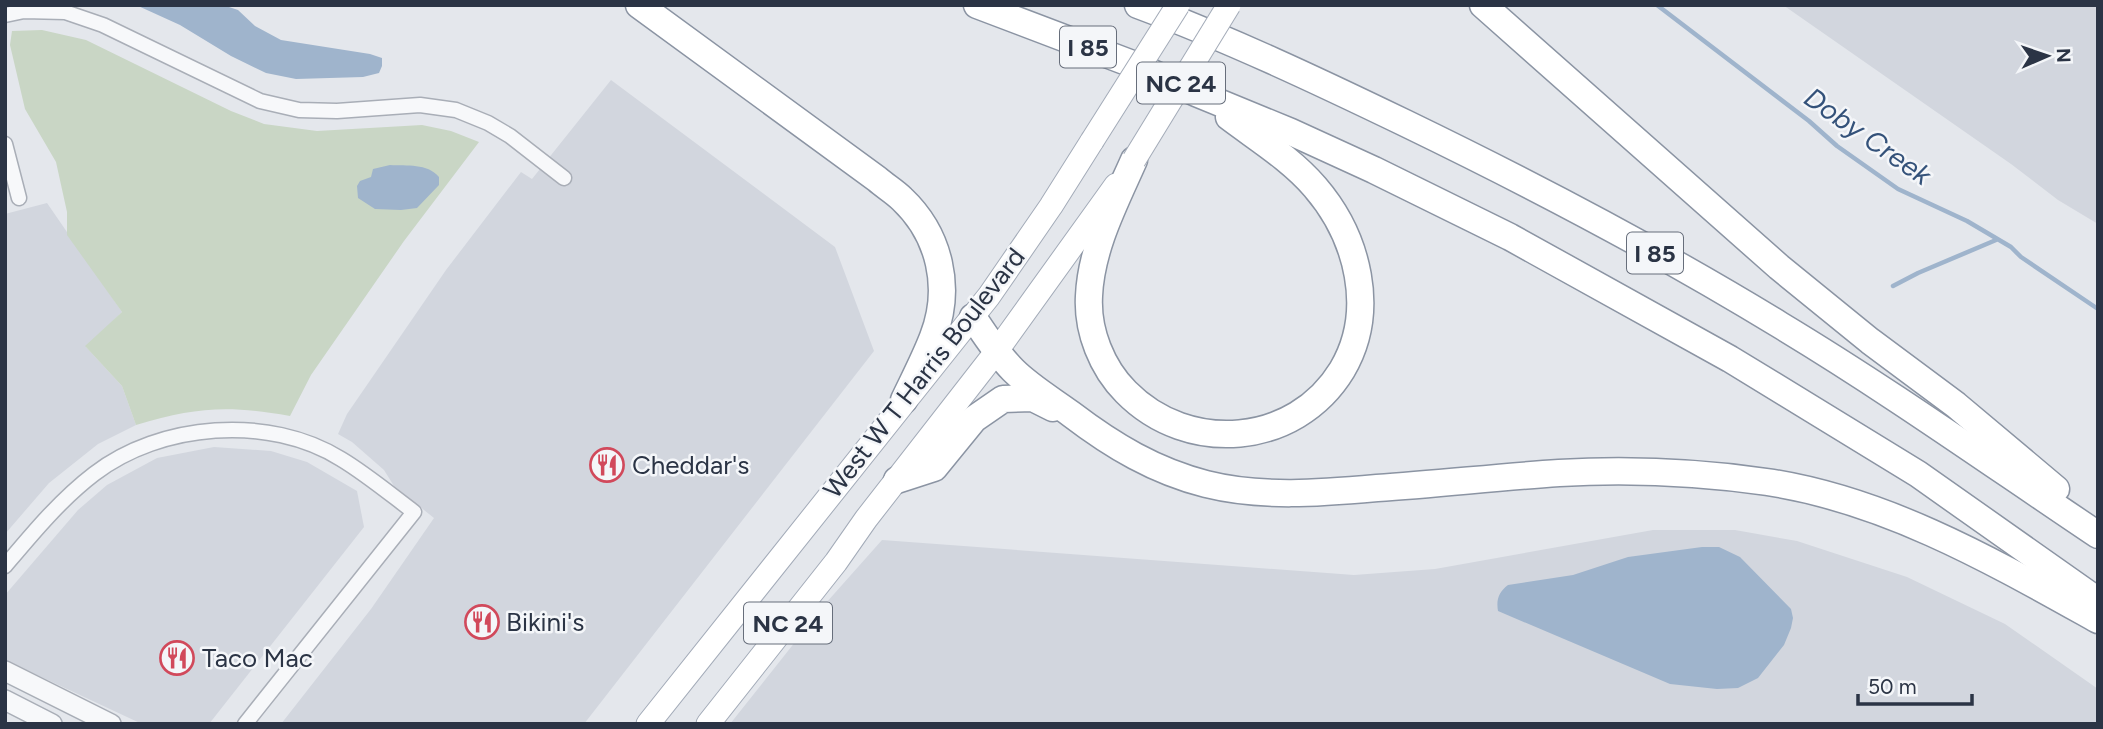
<svg xmlns="http://www.w3.org/2000/svg" width="2103" height="729" font-family="Figtree,sans-serif">
<style>
.built{fill:#d2d6de}
.green{fill:#c9d6c5}
.water{fill:#9fb4cc}
.lines{fill:none;stroke-linecap:round;stroke-linejoin:round}
.stream{stroke:#9fb4cc;stroke-width:4.5}
.minor-casing{stroke:#a9aeb7;stroke-width:17}
.tertiary-casing{stroke:#a9aeb7;stroke-width:22}
.primary-casing{stroke:#a3abb8;stroke-width:25}
.motorway-casing{stroke:#8b94a3;stroke-width:29}
.minor{stroke:#f7f8fa;stroke-width:14}
.tertiary{stroke:#f7f8fa;stroke-width:19}
.primary{stroke:#fff;stroke-width:23}
.motorway{stroke:#fff;stroke-width:26}
.primary-bridge-casing{stroke:#a3abb8;stroke-width:25;stroke-linecap:butt}
.primary-bridge{stroke:#fff;stroke-width:23}
.labels{text-anchor:middle;dominant-baseline:central;stroke-width:5;stroke-linejoin:round;paint-order:stroke}
.shield{fill:#f4f6f9;stroke:#676e7b;stroke-width:2}
.shield-label{font-size:24px;font-weight:bold;fill:#2b3445}
.street-label{font-size:26px;fill:#2b3445;stroke:#f4f6f9}
.poi-label{font-size:26px;fill:#2b3445;stroke:#f4f6f9;text-anchor:start}
.water-label{font-size:28px;font-style:italic;fill:#34527a;stroke:#f4f6f9}
</style>
<rect width="100%" height="100%" fill="#e4e7ec"/>
<g class="built">
<polygon points="1783,5 2098,5 2098,224 2058,200 2011,164"/>
<polygon points="611,80 835,247 874,351 584,724 281,724 371,609 434,518 394,486 384,470 352,442 338,434 347,414 446,270 521,172 532,179"/>
<polygon points="47,203 122,312 86,347 122,386 136,425 98,444 49,483 5,534 5,214"/>
<polygon points="214,447 271,451 307,462 357,491 364,527 209,724 142,724 5,660 5,595 78,510 107,485 157,458"/>
<polygon points="1653,530 1735,530 1797,541 1907,577 2005,624 2098,689 2098,724 730,724 826,603 882,540 1354,575 1435,569"/>
</g>
<path class="green" d="M42 30 86 40 231 111 264 124 317 131 422 125 451 131 479 142 404 241 311 375 290 416C228 405 196 407 136 425L122 386 85 346 122 312 67 235V212L56 162 25 109 10 45 12 31Z"/>
<g class="water">
<polygon points="136,5 223,5 238,10 255,26 281,40 370,54 382,58 382,66 379,73 363,77 296,79 266,73 231,56 180,25"/>
<path d="M390 165C407 166 427 163 439 177V185L417 208 401 210 375 209 358 198 357 186 360 181 371 177 373 169Z"/>
<path d="M1702 547H1719L1740 557 1791 609 1793 618 1791 628 1784 645 1758 678 1738 688 1717 689 1670 684 1498 611C1496 599 1499 592 1508 585L1573 575 1628 557Z"/>
</g>
<g class="lines">
<g class="stream">
<polyline points="1657,5 1809,121 1837,146 1898,189 1967,221 2011,247 2021,257 2098,309"/>
<polyline points="1893,286 1918,273 1996,240"/>
</g>
<g class="minor-casing">
<g id="minor">
<polyline points="5,15 24,11 65,12 103,25 260,101 299,110 337,111 420,105 456,110 488,123 510,136 564,178"/>
<polyline points="5,144 19,198"/>
<path d="M5 566C32 534 60 500 94 474 160 423 269 414 341 459 366 474 390 494 414 512L245 724"/>
</g>
</g>
<g class="tertiary-casing">
<g id="tertiary">
<polyline points="5,671 111,724"/>
<polyline points="5,700 52,724"/>
</g>
</g>
<g class="primary-casing">
<g id="primary">
<polyline points="648,724 989,296 1051,206 1092,141"/>
<polyline points="708,724 836,562 866,519 996,352 1116,185"/>
</g>
</g>
<g class="motorway-casing">
<g id="motorway">
<path d="M639 5 877 179C885 186 895 192 902 199 940 235 952 288 933 337 925 358 914 379 904 400"/>
<polyline points="977,5 1135,65 1196,93 1291,132 1374,170 1510,237 1730,359 1918,474 2098,601"/>
<path d="M1138 5C1229 39 1318 81 1405 123 1533 185 1659 251 1780 325 1888 390 1992 464 2098 535"/>
<polyline points="1483,5 1779,267 1870,341 1956,405 2056,489"/>
<path d="M1134 160C1115 203 1091 248 1089 296 1087 331 1102 368 1126 392 1188 455 1295 447 1342 370 1377 311 1358 237 1315 187 1291 159 1258 139 1229 117"/>
<path d="M973 317C985 335 997 354 1013 370 1030 387 1052 400 1071 414 1113 446 1155 471 1206 484 1262 498 1320 493 1377 488 1438 484 1498 477 1559 473 1629 469 1698 472 1767 482 1887 500 1994 562 2098 620"/>
<polyline points="897,480 934,468 974,419 1003,399 1033,398 1053,408"/>
</g>
</g>
<use href="#minor" class="minor"/>
<use href="#tertiary" class="tertiary"/>
<use href="#primary" class="primary"/>
<use href="#motorway" class="motorway"/>
<g class="primary-bridge-casing">
<g id="primary-bridge">
<polyline points="1092,141 1178,5"/>
<polyline points="1134,160 1229,5"/>
</g>
</g>
<use href="#primary-bridge" class="primary-bridge"/>
</g>
<defs>
<g id="restaurant-ring" transform="scale(1.75)"><circle r="9.5" fill="#f4f6f9" stroke="#d1495b" stroke-width="1.5"/><path d="M-5-6h1v4h1v-4h1v4h1v-4h1v5L-1.5 .5V6h-2V.5L-5-1ZM5-6V6H3V1.5H1.5Q1.5-4 5-6Z" fill="#d1495b"/></g>
</defs>
<g fill-rule="evenodd">
<use href="#restaurant-ring" x="607" y="465"/>
<use href="#restaurant-ring" x="482" y="622"/>
<use href="#restaurant-ring" x="177" y="658"/>
</g>
<g class="labels">
<g class="shield">
<rect x="1060" y="26.5" width="56" height="41" rx="5"/>
<rect x="1137" y="62.5" width="88" height="41" rx="5"/>
<rect x="1627" y="232.5" width="56" height="41" rx="5"/>
<rect x="744" y="602.5" width="88" height="41" rx="5"/>
</g>
<g class="shield-label">
<text x="1088" y="47">I 85</text>
<text x="1181" y="83">NC 24</text>
<text x="1655" y="253">I 85</text>
<text x="788" y="623">NC 24</text>
</g>
<g class="street-label">
<text transform="translate(924 373) rotate(-52)">West W T Harris Boulevard</text>
</g>
<g class="poi-label">
<text x="632" y="465">Cheddar's</text>
<text x="506" y="622">Bikini's</text>
<text x="202" y="658">Taco Mac</text>
</g>
<g class="water-label">
<text transform="translate(1868 136) rotate(35)">Doby Creek</text>
</g>
</g>
<rect width="2103" height="729" fill="none" stroke="#2b3445" stroke-width="14"/>
<g transform="translate(2047 56) rotate(88)" stroke="#f4f6f9" stroke-width="5" paint-order="stroke">
<path d="M0-5L12 26L0 18L-12 26Z" fill="#2b3445"/>
<text y="-10" font-size="19" font-weight="bold" text-anchor="middle" fill="#2b3445">N</text>
</g>
<path d="M1858 694v10h114v-10" fill="none" stroke="#2b3445" stroke-width="3.5"/>
<text x="1868" y="694" font-size="21" fill="#2b3445" stroke="#f4f6f9" stroke-width="5" paint-order="stroke">50 m</text>
</svg>
